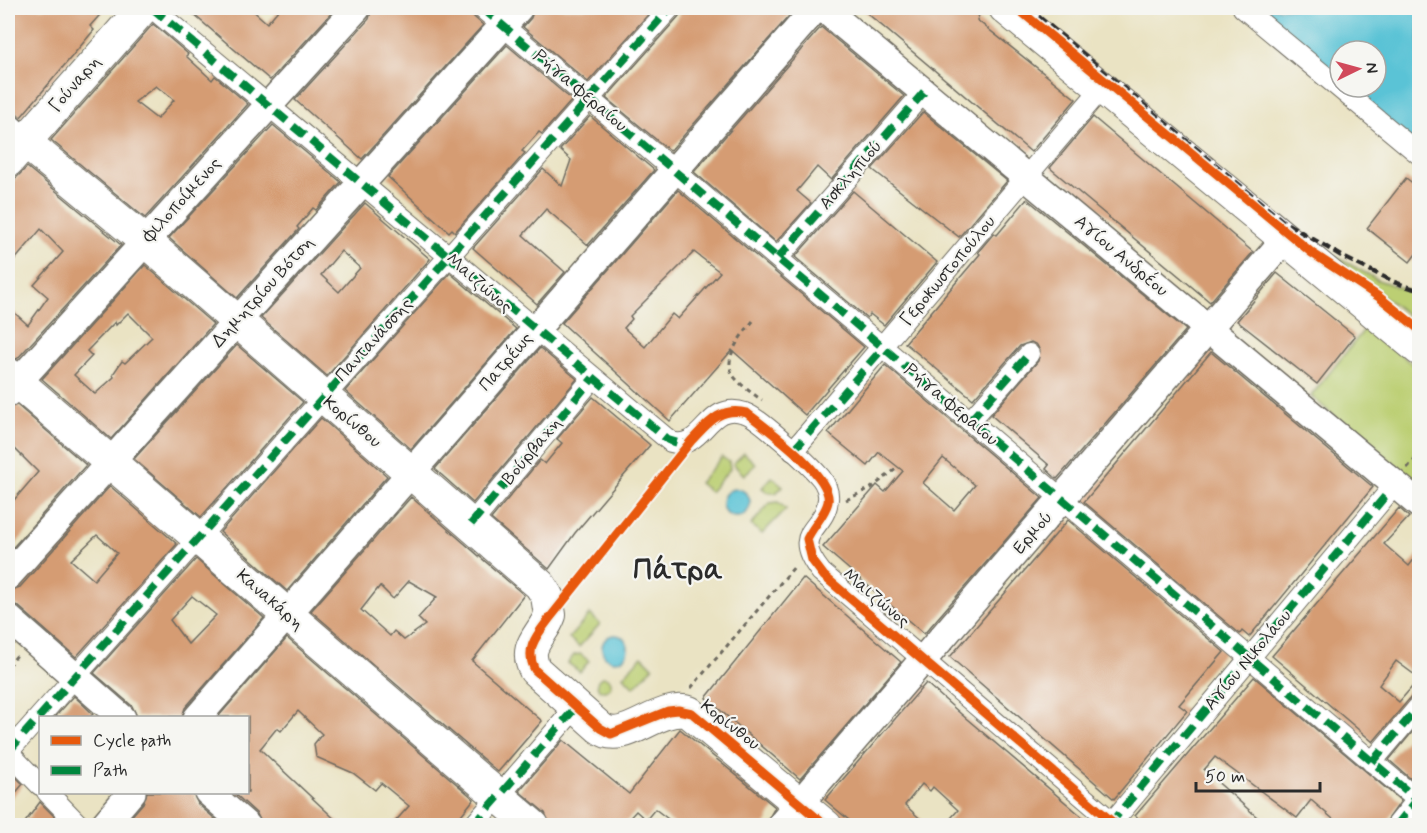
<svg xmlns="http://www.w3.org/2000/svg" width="1427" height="833" font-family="Mynerve,sans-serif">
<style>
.green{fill:#bccf73;stroke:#747d4f;stroke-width:1.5}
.water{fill:#5ac3d6;stroke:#427780;stroke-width:1.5}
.building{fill:#d59c73;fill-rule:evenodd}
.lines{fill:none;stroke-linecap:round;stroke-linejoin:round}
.street-casing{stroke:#6e6b60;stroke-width:22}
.secondary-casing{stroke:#6e6b60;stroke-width:30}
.primary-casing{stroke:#6e6b60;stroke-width:34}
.path{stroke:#6e6b60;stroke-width:3;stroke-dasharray:4.5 4.5;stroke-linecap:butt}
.street{stroke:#fff;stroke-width:20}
.secondary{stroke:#fff;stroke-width:27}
.primary{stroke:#fff;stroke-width:32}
.rail{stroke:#2b2b2b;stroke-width:4.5;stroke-dasharray:9 4.5;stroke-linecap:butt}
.quiet{stroke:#00873e;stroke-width:8;stroke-dasharray:15 8;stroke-linecap:butt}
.cycleway-casing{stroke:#f6f6f2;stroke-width:13}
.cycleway{stroke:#e8590c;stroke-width:9}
.labels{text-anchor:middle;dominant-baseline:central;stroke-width:4.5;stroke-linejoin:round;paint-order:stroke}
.street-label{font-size:18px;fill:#2b2b2b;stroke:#f6f6f2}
.town-label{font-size:30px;font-weight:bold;fill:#2b2b2b;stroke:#f6f6f2}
</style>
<rect width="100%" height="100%" fill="#f6f6f2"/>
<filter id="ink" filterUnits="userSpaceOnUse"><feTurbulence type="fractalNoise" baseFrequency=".0167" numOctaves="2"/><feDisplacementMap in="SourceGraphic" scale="12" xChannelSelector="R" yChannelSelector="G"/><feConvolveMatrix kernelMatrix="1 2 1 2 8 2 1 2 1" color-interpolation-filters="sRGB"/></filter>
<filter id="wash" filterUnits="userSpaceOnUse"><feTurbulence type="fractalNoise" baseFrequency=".008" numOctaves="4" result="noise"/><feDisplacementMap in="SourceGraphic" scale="24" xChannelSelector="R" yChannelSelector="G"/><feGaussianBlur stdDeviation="1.35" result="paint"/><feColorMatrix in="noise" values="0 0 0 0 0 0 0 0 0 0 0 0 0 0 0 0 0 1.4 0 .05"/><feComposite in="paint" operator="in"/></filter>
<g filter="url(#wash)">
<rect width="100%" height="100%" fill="#eae3c3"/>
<g class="green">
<polygon points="1326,251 1378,280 1419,294 1419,324 1366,283 1320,254"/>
<polygon points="1367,326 1419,370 1419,490 1311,396"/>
<polygon points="744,453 756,464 744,475 733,464"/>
<polygon points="722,457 729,462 730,469 710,492 699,483"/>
<polygon points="772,477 783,486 776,493 769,493 762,488"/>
<polygon points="778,502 786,509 762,534 751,525 770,503"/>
<polygon points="590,614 600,624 579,647 569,638"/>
<polygon points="580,654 589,661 580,672 568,663 574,655"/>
<polygon points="642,656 653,667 634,687 623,676"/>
<circle cx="604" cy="684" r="7"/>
</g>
<g class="water">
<polygon points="1257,8 1419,8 1419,147 1349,87 1376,87 1376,51 1340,51 1340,79"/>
<circle cx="736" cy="503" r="14"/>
<circle cx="615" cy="648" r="13"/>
</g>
<g id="blocks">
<g class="building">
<polygon points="8,8 106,8 90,26 94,30 21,117 8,105"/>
<polygon points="186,8 250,8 267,23 280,8 336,8 270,80"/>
<polygon points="372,8 470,8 474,17 483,25 362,159 295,100 369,19"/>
<polygon points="534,8 654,8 588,82 523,27 531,18"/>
<polygon points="682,8 796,8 670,151 606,98 679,16"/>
<polygon points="861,8 970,8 979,15 977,20 1076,99 1031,152"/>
<path d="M153 24 188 54 186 56 212 80 215 76 248 104 145 218 51 140ZM156 86 174 100 157 119 135 102Z"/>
<polygon points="821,27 904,96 831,180 817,167 797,191 811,203 776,242 694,172"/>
<polygon points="507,45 572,100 542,134 539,132 522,151 525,153 455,232 452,229 449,232 388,177"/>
<polygon points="923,112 1007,181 959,237 872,169"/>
<polygon points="590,116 654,170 588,245 546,209 523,235 565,272 537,304 473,248 543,169 562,186 571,160 560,150"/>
<polygon points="1093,117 1253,252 1210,302 1050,168"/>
<polygon points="273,125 341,182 316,210 313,208 297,227 299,229 237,298 169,238"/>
<polygon points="27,167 121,245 17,359 8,357 8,307 28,325 48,297 34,285 63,252 41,229 8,268 8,186"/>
<polygon points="1406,178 1419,188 1419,250 1410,262 1367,228"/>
<path d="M678 190 864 347 805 415 732 350 670 421 562 323ZM694 252 720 272 678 319 672 314 645 347 624 328 632 319 630 316Z"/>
<polygon points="853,191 937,262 884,325 870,314 867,318 795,257"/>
<polygon points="1027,199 1186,330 1057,479 1046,469 1049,465 991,415 1038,361 1040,351 1037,345 1031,342 1020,346 973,399 905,343 980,254 978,252 994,233 997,235"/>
<path d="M365 203 430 259 327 376 261 318ZM341 251 360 268 339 292 321 275Z"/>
<path d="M145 265 213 324 111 439 42 379ZM128 313 152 337 125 363 122 361 113 374 114 377 95 394 74 375 92 356 87 351 115 322 116 325Z"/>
<polygon points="450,273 516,329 411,449 345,391"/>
<polygon points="1277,273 1355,336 1317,384 1237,321"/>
<polygon points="237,345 303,402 201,517 134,459"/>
<polygon points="540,348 577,379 473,503 435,469"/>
<polygon points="1211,352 1373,487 1249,637 1242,631 1240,634 1084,502"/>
<path d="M885 365 1042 498 924 634 823 547 877 485 885 492 903 471 879 452 868 466 828 433ZM943 458 975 485 954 510 923 483Z"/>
<polygon points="593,397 650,445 575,533 549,569 491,519 540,460 545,464 562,443 557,439"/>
<polygon points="17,405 86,465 8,553 8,507 38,472 15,449 8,458 8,408"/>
<polygon points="321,418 387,476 287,591 220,532"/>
<path d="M110 486 177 544 76 657 18 606 8 603V591L20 587ZM97 535 117 553 94 580 71 560Z"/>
<path d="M411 497 524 595 472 661 542 721 498 772 311 611ZM409 581 437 597 418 618 425 625 404 640 394 631 390 636 361 610 380 586 393 599Z"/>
<polygon points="1399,508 1409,517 1384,544 1409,566 1419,553 1419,678 1396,661 1379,685 1399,702 1419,679 1419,693 1411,697 1373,742 1272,656"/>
<polygon points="1068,520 1224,652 1179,705 1187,711 1114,799 950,657"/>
<path d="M196 559 264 618 185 708 182 717H137L132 706 94 673ZM192 596 216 615 188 644 170 620Z"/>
<polygon points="803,578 901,662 800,779 706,698"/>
<polygon points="287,638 474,799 453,825 392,825 409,806 381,783 375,790 353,773 316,757 314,744 322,734 298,711 281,731 277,728 260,749 341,825 262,825 257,814 233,792 248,792 248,717 218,717"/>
<polygon points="1254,677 1401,801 1384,825 1340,825 1311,800 1297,818 1215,757 1204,770 1266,825 1145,825 1135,816"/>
<polygon points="926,683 961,714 1092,825 945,825 958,810 933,787 930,791 922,784 905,805 927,825 855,825 825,800"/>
<polygon points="74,696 93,714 90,717 55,717"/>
<polygon points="1419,724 1419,786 1389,760"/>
<polygon points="680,729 775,807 765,825 676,825 655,809 646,820 636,811 623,825 550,825 545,813 519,791 563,740 629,794"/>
<polygon points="8,769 23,784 8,802"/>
<polygon points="147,792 193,792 198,804 222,825 172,825 164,818 157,825 124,825 144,802"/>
<polygon points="40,802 63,825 23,825"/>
</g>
</g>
</g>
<g filter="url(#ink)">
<use href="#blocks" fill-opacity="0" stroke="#6e6b60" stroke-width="1.5"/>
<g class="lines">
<g class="street-casing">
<g id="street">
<path d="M152 8 671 442C704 452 707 399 745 413 759 417 810 465 821 478 825 483 829 492 828 499 826 531 788 530 821 572L1117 826"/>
<polyline points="482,8 1420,802"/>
<polyline points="1243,8 1420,155"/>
<polyline points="778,258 924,92"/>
<polyline points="970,421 1029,354"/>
<polyline points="793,451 1101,89"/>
<polyline points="471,524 593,378"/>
<polyline points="8,752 670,8"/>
<polyline points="8,752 40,785"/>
<polyline points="1372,762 1420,705"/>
<polyline points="47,792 80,826"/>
<polyline points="473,826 576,707"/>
<polyline points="1109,826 1387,494"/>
<polyline points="1396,826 1417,800"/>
</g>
</g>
<g class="secondary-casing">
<g id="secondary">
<polyline points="823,8 1420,505"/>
<polyline points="8,127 25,142"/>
<polyline points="8,393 357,8"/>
<polyline points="8,576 519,8"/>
<polyline points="8,618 122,718"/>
<polyline points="197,718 816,8"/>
<polyline points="208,792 247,826"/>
<polyline points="103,826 132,792"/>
<polyline points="780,826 1285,239"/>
</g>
</g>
<g class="primary-casing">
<g id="primary">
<polyline points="1005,8 1420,350"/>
<path d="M25 142 145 241 540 585 547 596 550 615C543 636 522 645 535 670L600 728C624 747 658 703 689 712L826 826"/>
<polyline points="8,161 143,8"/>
<polyline points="8,374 533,826"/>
</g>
</g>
<g class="path">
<path d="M753 321C742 335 719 361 736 379 743 387 753 394 762 400"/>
<polyline points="1407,468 1420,454"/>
<polyline points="846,500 871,488 896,469"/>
<polyline points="570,592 677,459"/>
<polyline points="8,666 18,654"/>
<polyline points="691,688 795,566"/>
</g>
<use href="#street" class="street"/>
<use href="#secondary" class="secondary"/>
<use href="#primary" class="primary"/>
<polyline class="rail" points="1028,8 1284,222 1345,258 1394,282 1420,291"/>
<g class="quiet">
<polyline points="152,8 668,440 681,444 690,442"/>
<polyline points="482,8 1420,802"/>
<polyline points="778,258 924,92"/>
<polyline points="970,421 1029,354"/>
<polyline points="793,451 883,348"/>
<polyline points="471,524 593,378"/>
<polyline points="8,752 670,8"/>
<polyline points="1372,762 1420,705"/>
<polyline points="1109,825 1387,494"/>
<polyline points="473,826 576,707"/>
<polyline points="1396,826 1417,800"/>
</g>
<g class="cycleway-casing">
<g id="cycleway">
<polyline points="1017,8 1312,253 1379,297 1420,330"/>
<path d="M826 826 692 713 678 710 668 711 611 734 600 728 535 670C524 649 537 635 549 619L691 441C708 423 720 406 747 413 767 429 833 476 828 502 825 515 813 526 807 539L812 560 824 576 1117 826"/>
</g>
</g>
<use href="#cycleway" class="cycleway"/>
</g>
</g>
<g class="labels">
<g class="street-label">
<text transform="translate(75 84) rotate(-49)">Γούναρη</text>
<text transform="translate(580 91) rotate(40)">Ρήγα Φεραίου</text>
<text transform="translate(851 175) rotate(-49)">Ασκληπιού</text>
<text transform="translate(182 200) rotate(-48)">Φιλοποίμενος</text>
<text transform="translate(1121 256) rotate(40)">Αγίου Ανδρέου</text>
<text transform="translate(948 271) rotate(-50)">Γεροκωστοπούλου</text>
<text transform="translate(479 283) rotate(41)">Μαιζώνος</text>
<text transform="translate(263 292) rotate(-48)">Δημητρίου Βότση</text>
<text transform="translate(374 340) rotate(-48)">Παντανάσσης</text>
<text transform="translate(506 362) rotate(-49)">Πατρέως</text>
<text transform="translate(951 405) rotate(40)">Ρήγα Φεραίου</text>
<text transform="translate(352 422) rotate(40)">Κορίνθου</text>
<text transform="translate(532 451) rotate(-50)">Βούρβαχη</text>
<text transform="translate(1033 533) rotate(-49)">Ερμού</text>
<text transform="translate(876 598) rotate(40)">Μαιζώνος</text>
<text transform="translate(270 600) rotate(41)">Κανακάρη</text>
<text transform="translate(1248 660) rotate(-50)">Αγίου Νικολάου</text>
<text transform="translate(730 725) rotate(38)">Κορίνθου</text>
</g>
<g class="town-label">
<text x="678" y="570">Πάτρα</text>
</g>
</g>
<rect width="1427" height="833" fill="none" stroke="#f6f6f2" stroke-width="30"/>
<rect x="39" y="716" width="210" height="78" fill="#f6f6f2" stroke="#a5a5a2" stroke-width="1.5"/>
<rect x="51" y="736" width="30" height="9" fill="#e8590c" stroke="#a5a5a2" stroke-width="1.5"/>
<text x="93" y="746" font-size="18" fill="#2b2b2b">Cycle path</text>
<rect x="51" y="766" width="30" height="9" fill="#00873e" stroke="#a5a5a2" stroke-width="1.5"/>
<text x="93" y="776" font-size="18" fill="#2b2b2b">Path</text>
<g transform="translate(1358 69) rotate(85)"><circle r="28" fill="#f6f6f2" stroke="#a5a5a2" stroke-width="1.5"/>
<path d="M0-4.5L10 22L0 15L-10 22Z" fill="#d1495b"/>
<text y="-9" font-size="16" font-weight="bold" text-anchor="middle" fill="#2b2b2b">N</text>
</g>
<path d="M1196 782v9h124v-9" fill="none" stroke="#2b2b2b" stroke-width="3"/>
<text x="1205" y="782" font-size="18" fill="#2b2b2b" stroke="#f6f6f2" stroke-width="4.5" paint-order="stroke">50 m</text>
</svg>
